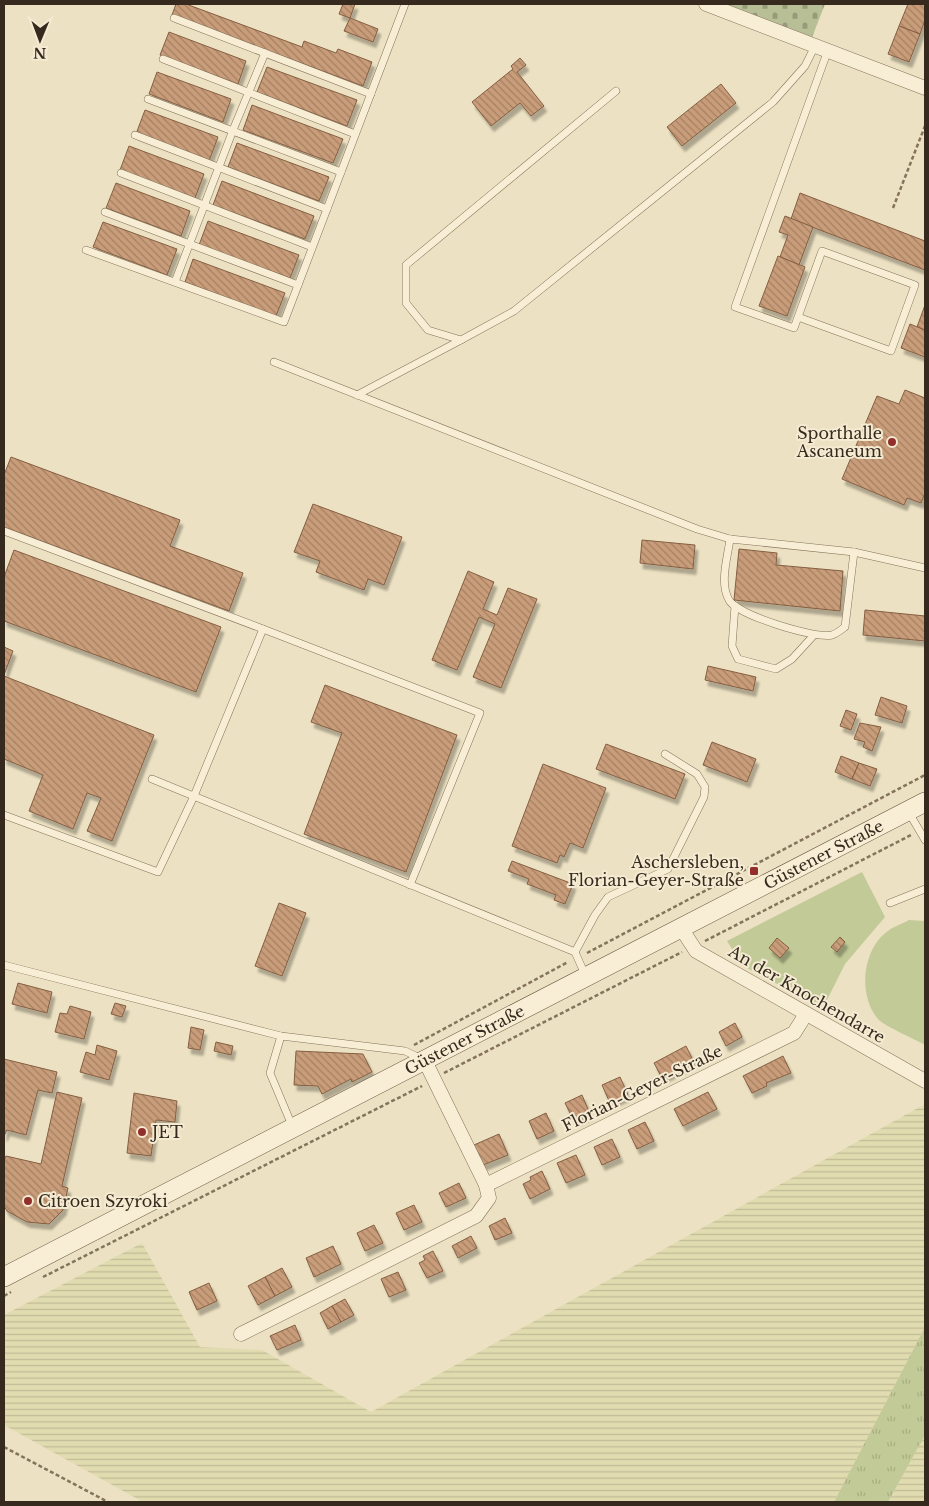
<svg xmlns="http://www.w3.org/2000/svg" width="929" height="1506" font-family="'Libre Baskerville',serif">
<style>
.farmland{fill:url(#farmland-rules)}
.grass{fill:url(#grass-tufts)}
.cemetery{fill:url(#cemetery-stones)}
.garden{fill:#c2ca97}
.building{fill:url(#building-back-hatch);stroke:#845e41;filter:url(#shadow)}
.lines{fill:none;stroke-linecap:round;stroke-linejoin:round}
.service-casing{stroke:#85735a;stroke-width:8}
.minor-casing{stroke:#85735a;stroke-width:15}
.secondary-casing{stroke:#67543d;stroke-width:20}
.path{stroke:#85735a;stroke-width:2.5;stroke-dasharray:4 2.5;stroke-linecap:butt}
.service{stroke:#f7eed5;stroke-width:7}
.minor{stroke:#f7eed5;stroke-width:14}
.secondary{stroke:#f7eed5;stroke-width:19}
.poi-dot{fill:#922f2d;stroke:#f4ebd2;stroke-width:2}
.labels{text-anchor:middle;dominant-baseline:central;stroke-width:4;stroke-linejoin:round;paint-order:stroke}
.poi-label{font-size:16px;fill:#362a1e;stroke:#f4ebd2;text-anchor:end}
.street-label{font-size:16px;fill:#362a1e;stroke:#f4ebd2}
</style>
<defs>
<pattern id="farmland-rules" width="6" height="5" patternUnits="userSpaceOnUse" patternTransform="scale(1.25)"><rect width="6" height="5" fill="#e1dbb0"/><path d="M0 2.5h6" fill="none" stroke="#c2bc97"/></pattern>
<pattern id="grass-tufts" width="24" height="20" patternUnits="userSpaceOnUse" patternTransform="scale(1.25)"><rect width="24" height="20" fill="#c2ca97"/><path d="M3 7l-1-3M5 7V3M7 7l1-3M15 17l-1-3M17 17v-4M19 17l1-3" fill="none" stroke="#a7ae82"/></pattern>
<pattern id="cemetery-stones" width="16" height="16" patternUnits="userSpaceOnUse" patternTransform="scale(1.25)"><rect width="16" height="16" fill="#b8bf96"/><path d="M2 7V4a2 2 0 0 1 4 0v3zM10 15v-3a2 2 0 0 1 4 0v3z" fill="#969b7a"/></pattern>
<pattern id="building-back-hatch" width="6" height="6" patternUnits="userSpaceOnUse" patternTransform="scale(1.25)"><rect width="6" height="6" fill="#c99d7a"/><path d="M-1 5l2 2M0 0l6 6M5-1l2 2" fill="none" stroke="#a48063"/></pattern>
<filter id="shadow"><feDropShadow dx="3" dy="5.5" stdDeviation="1" flood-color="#0004"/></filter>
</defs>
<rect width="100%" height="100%" fill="#ece1c2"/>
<g class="farmland">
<polygon points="925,1104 925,1327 834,1502 143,1502 4,1425 4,1315 142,1243 200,1347 262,1350 371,1412"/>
<polygon points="925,1435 925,1502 888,1502"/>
</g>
<polygon class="grass" points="925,1327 925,1435 888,1502 834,1502"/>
<polygon class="cemetery" points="718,4 825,4 811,40"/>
<g class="garden">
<polygon points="862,872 885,917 845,964 823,1008 743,966 727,941"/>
<path d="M909 920 925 921V1045C915 1039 884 1026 878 1019 857 995 863 948 888 931 894 926 902 924 909 920Z"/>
</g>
<g class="building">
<polygon points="176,4 186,4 302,47 304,41 336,53 338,49 372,62 363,86 172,15"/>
<polygon points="343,4 355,4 350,18 339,14"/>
<polygon points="908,4 925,4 925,20 920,34 899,26"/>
<polygon points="350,18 378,29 373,42 344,31"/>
<polygon points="899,26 920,34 909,62 888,54"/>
<polygon points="169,32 246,61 238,84 160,55"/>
<polygon points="520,58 526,65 517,72 544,106 531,116 520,103 491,126 472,102 513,69 511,66"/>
<polygon points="267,67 357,100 347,126 257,92"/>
<polygon points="157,72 231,99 223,122 149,94"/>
<polygon points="721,84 736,103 682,146 667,127"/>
<polygon points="252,105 343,139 333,163 243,130"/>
<polygon points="145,110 218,137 209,161 136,134"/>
<polygon points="237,143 329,177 319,201 228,167"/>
<polygon points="129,146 204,174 195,198 120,170"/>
<polygon points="222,181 314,216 305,239 213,205"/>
<polygon points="116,183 190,211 181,236 106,208"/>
<polygon points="800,193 925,241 925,270 791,219"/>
<polygon points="785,216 813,227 799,265 780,257 788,235 779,232"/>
<polygon points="208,221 299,255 290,278 199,245"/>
<polygon points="103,222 177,249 167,275 93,247"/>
<polygon points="778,256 805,267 787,316 759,306"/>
<polygon points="193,259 285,293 276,316 185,282"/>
<polygon points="925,305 925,330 917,327"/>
<polygon points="910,324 925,330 925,357 901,348"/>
<polygon points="905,390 925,398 925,493 921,503 907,498 904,505 842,479 877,396 899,404"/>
<polygon points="11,457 180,520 170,546 243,573 229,611 4,527 4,475"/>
<polygon points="313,504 402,537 384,585 368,579 364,590 316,572 320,561 294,552"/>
<polygon points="642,540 695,545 693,569 640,563"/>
<polygon points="739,549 777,553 776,565 843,571 840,611 734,600"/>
<polygon points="14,550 221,627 196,692 4,621 4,577"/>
<polygon points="468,571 494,582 483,609 497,615 508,588 537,599 501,688 473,677 495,624 479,617 457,670 432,660"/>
<polygon points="865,610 925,616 925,641 863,635"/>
<polygon points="4,647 13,651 4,675"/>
<polygon points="708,666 756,677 753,691 705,680"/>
<polygon points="4,676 154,735 112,841 87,831 101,798 87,793 73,829 29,811 43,775 4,759"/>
<polygon points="325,685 457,735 406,872 304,834 342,733 311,722"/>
<polygon points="881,697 907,706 902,723 875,715"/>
<polygon points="846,710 857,714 851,730 840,726"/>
<polygon points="860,723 881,727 872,751 863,747 865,742 854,739"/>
<polygon points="712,742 756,759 747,782 703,765"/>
<polygon points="606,744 685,774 675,799 596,769"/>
<polygon points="841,756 859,763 852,779 835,772"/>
<polygon points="859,763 877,769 870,786 852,779"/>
<polygon points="543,764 606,788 583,848 570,843 564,857 560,855 557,863 512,846"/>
<polygon points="512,861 573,884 565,904 554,900 556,895 527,884 529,879 508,871"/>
<polygon points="279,903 306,913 282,976 255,966"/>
<polygon points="840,937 845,942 837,952 831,947"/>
<polygon points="777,938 789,948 780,958 769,948"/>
<polygon points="18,983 52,992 47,1013 12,1004"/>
<polygon points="115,1003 126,1006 122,1017 111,1014"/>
<polygon points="70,1006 91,1012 84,1039 55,1032 60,1013 67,1014"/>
<polygon points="735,1023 742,1037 726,1046 719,1032"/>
<polygon points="191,1027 204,1030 200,1050 188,1048"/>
<polygon points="216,1042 233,1046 231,1055 214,1051"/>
<polygon points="97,1045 117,1051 109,1080 80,1072 86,1052 95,1055"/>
<polygon points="686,1046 694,1062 662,1078 654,1063"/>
<polygon points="296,1051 363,1054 372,1072 352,1082 351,1079 322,1094 318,1086 294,1085"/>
<polygon points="783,1056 791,1073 766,1083 767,1086 752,1093 743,1076"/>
<polygon points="4,1059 57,1072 52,1093 38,1090 26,1135 7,1130 4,1136"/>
<polygon points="620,1077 628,1095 610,1103 602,1085"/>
<polygon points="57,1092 82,1098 62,1186 68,1188 63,1210 49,1224 27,1222 7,1211 4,1206 4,1160 6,1156 41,1164"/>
<polygon points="708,1092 717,1109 683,1126 674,1109"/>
<polygon points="134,1093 177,1101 175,1122 156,1120 151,1156 127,1153"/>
<polygon points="582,1095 590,1114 574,1121 565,1103"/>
<polygon points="546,1113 554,1131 537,1139 529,1121"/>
<polygon points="645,1122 654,1141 637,1149 628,1130"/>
<polygon points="499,1134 508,1155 483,1165 474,1145"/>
<polygon points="612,1139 620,1157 602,1165 594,1147"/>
<polygon points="576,1155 585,1175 566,1183 557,1163"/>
<polygon points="542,1171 550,1189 530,1199 523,1184 531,1180 530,1177"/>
<polygon points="459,1183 466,1198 446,1207 439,1193"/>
<polygon points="414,1205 422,1222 404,1230 396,1213"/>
<polygon points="505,1218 512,1233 495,1240 489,1226"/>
<polygon points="374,1225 383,1243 365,1251 357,1233"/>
<polygon points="471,1236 477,1248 458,1258 452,1246"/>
<polygon points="333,1246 341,1264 314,1277 306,1258"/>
<polygon points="433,1251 443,1271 427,1278 419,1263 425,1260 423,1256"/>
<polygon points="282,1268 292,1287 275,1296 265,1277"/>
<polygon points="398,1272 406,1290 389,1297 381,1279"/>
<polygon points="265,1277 275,1296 258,1305 248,1286"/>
<polygon points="209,1283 217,1301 197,1310 189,1292"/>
<polygon points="345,1299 354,1315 341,1322 332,1306"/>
<polygon points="332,1306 341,1322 328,1329 320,1313"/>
<polygon points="295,1325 301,1340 277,1350 270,1336"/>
</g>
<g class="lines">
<g class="service-casing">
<g id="service">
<polyline points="174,18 371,94"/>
<polyline points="163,59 355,134"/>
<polyline points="616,91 406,265 406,303 428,330 461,340 514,311 773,102 805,66 815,46"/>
<polyline points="148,99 341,172"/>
<polyline points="135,135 327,209"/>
<polyline points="121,173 312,247"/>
<polyline points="105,212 298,285"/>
<polyline points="86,250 284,322 405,4"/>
<polyline points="175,282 233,130 265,53"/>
<polyline points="798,317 891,351 915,285 822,251 794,328 735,307 828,50"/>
<polyline points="274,362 697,529 730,539 854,552 925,568"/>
<polyline points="357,395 461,340"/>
<polyline points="4,531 263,629"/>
<path d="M730 539C728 556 719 583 729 600 737 615 815 639 832 635 836 634 841 630 845 627L854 552"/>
<polyline points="735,606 732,646 738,659 776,669 792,659 814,635"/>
<polyline points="152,779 575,952 586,977"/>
<polyline points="908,811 925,840"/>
<polyline points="4,815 158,872 194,796 263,629 480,713 410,885"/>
<polyline points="890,903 925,889"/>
<polyline points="575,952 595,915 608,897 668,869 704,797 705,787 697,774 665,754"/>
<polyline points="4,965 281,1036 405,1051 422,1059"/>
<polyline points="281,1036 270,1073 293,1128"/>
</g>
</g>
<g class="minor-casing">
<g id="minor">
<polyline points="706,4 925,88"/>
<polyline points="681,928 696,951 703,955 925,1081"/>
<polyline points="425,1061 486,1185"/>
<polyline points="241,1334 476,1216 489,1198 486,1185 794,1033 806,1014"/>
</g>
</g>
<g class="secondary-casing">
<g id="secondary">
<path id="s1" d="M4 1277 925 802"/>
</g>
</g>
<g class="path">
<polyline points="893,208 925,126"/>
<polyline points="705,941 911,835"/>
<polyline points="587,953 925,775"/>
<polyline points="414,1045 568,962"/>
<polyline points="444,1073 682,952"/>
<polyline points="43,1277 422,1086"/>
<polyline points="4,1296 11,1292"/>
<polyline points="4,1447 108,1502"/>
</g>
<use href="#service" class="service"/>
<use href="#minor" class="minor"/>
<use href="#secondary" class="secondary"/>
</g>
<g class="poi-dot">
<circle cx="892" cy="442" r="5"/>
<rect x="749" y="866" width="10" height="10" rx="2.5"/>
<circle cx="142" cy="1132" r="5"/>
<circle cx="28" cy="1201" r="5"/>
</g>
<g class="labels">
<g class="poi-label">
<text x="882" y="433">Sporthalle<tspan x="882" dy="18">Ascaneum</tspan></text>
<text x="744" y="862">Aschersleben,<tspan x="744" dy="18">Florian-Geyer-Straße</tspan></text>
<text x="152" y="1132" text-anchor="start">JET</text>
<text x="38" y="1201" text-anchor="start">Citroen Szyroki</text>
</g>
<g class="street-label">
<text stroke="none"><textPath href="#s1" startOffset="922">Güstener Straße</textPath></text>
<text transform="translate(807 994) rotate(30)">An der Knochendarre</text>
<text stroke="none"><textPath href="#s1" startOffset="518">Güstener Straße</textPath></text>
<text transform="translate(642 1088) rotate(-26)">Florian-Geyer-Straße</text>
</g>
</g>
<rect width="929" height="1506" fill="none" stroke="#362a1e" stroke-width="10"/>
<g transform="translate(40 40) rotate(181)" stroke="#f4ebd2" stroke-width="4" paint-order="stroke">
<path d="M0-4L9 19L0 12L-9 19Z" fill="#362a1e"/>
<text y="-8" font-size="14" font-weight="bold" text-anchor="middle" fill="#362a1e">N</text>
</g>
</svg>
